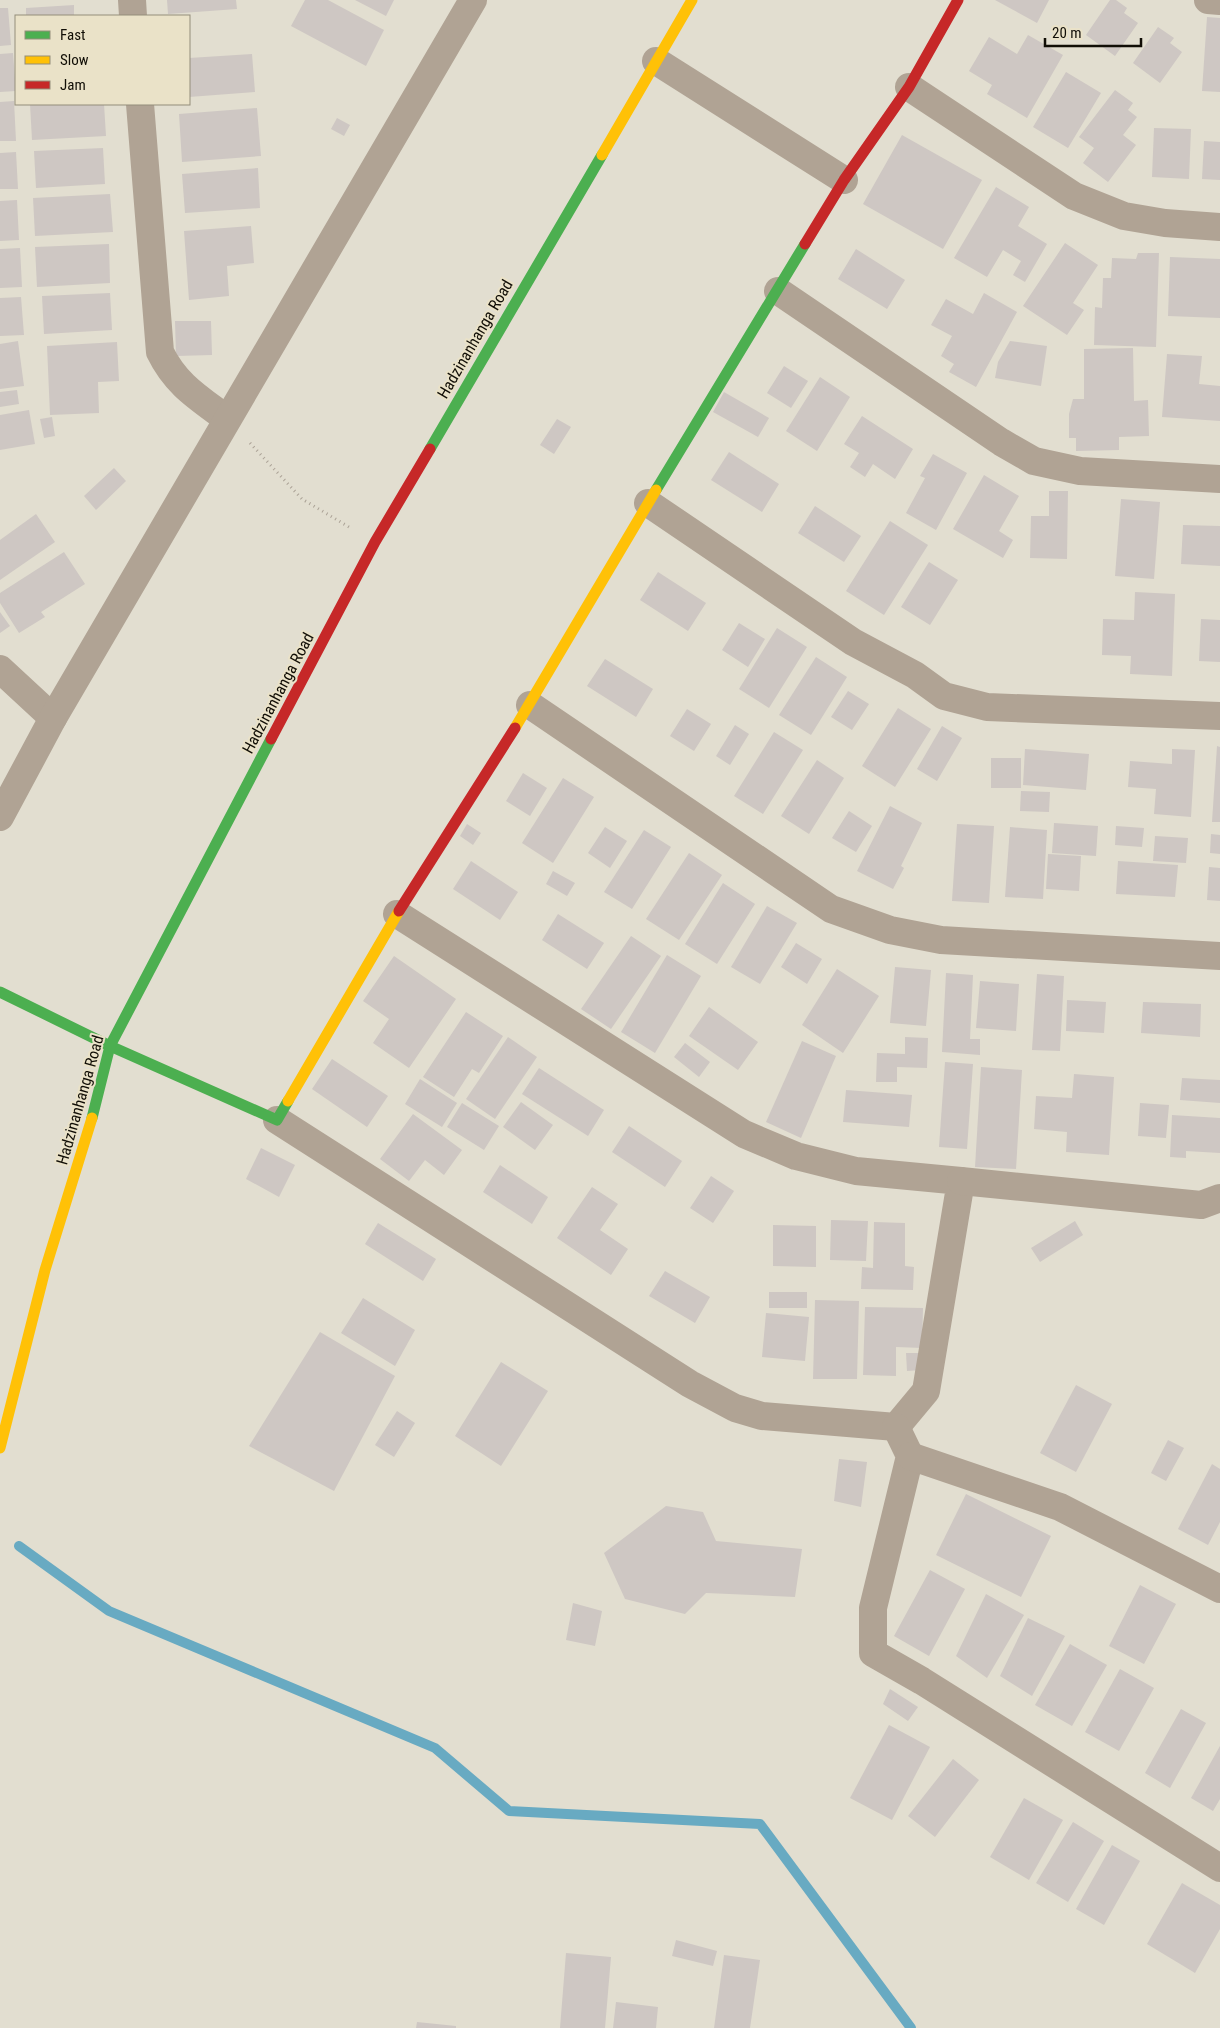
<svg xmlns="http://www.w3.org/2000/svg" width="1220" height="2028" font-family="'Roboto Condensed',sans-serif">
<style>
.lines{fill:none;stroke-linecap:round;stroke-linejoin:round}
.stream{stroke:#68aac2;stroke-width:10}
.building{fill:#cec7c3}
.path{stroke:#aba296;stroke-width:3;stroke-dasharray:1 4;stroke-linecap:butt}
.street{stroke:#b0a394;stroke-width:28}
.fast{stroke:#4caf50;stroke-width:11}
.slow{stroke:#ffc107;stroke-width:11}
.jam{stroke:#c62828;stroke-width:11}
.labels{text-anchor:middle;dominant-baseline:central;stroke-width:4;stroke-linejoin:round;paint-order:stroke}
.street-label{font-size:16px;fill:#110e06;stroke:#eae2c8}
</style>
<rect width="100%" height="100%" fill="#e2ded0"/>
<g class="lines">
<polyline class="stream" points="19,1546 109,1611 435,1748 509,1811 760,1824 911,2028"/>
</g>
<g class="building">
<polygon points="167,0 236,0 237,9 168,14"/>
<polygon points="305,0 328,0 384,30 366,66 291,26"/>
<polygon points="355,0 394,0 386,16"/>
<polygon points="995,0 1049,0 1037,23"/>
<polygon points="1110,0 1116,0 1127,8 1124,13 1138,23 1115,56 1086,35"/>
<polygon points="74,5 74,16 26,16 26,8"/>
<polygon points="0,8 8,8 11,45 0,46"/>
<polygon points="1207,17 1220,18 1220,92 1202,91"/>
<polygon points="1158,27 1174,38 1170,43 1182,52 1160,83 1133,63"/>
<polygon points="1028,35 1063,55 1027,118 987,94 992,85 969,71 989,37 1017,54"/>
<polygon points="13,53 16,91 0,92 0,54"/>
<polygon points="252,54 255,92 189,97 189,58"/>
<polygon points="1066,72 1101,93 1068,148 1033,127"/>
<polygon points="1115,90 1133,103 1128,110 1137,117 1123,135 1136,145 1108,182 1083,163 1094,148 1079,137"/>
<polygon points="14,101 16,141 0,141 0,102"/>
<polygon points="30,104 104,104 106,136 32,140"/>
<polygon points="257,108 261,156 182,162 179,114"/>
<polygon points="337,118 350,125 344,136 331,129"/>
<polygon points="1154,128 1191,129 1189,179 1152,177"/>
<polygon points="902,135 982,180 943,249 863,204"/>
<polygon points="1204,141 1220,142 1220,180 1202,179"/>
<polygon points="103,148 105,184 36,188 34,151"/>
<polygon points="16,152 18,189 0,189 0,153"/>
<polygon points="258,168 260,208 185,213 182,174"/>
<polygon points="996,187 1029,207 1018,226 1047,244 1025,282 1013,275 1021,261 1003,250 987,277 954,258"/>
<polygon points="110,194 113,232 35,236 33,198"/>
<polygon points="17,200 19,240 0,241 0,201"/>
<polygon points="251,226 254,263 227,266 229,296 189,300 184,231"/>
<polygon points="1065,243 1098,265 1073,303 1084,310 1067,335 1023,306"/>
<polygon points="109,244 110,283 37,287 35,247"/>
<polygon points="20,248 22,287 0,288 0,249"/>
<polygon points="856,249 905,280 887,309 838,279"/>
<polygon points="1138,253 1159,253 1156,347 1094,345 1095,307 1102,308 1103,278 1111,278 1112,258 1136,259"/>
<polygon points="1170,257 1220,259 1220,318 1168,316"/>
<polygon points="110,293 112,330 44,334 42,296"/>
<polygon points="984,293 1017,312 976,387 949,372 954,364 941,356 952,336 931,325 946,299 973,314"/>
<polygon points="21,297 24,335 0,336 0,298"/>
<polygon points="175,321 211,321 212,355 176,356"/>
<polygon points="18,341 24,386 0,389 0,344"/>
<polygon points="1010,341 1047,346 1041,386 995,378 998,362"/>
<polygon points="117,342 119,381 98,382 99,413 50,415 47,346"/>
<polygon points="1133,348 1134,401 1148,400 1149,436 1119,437 1119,450 1076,451 1076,438 1069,438 1069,414 1073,399 1084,399 1084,349"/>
<polygon points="1167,354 1202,356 1199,384 1220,386 1220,421 1162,417"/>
<polygon points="784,366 808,381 791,408 767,393"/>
<polygon points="820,377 850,397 817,451 786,431"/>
<polygon points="17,390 19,404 0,407 0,392"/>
<polygon points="724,392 769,418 758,437 713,412"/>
<polygon points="29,410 35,444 0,450 0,415"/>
<polygon points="862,416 913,449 895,479 873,464 865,477 850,467 859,453 844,444"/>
<polygon points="52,417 55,436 44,438 40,419"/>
<polygon points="557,419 571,427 554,454 540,445"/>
<polygon points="729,452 779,484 762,512 711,480"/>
<polygon points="933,454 967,473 936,530 906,513 925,478 920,476"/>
<polygon points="114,468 126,481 96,510 84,496"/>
<polygon points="984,475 1019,496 999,531 1013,540 1003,558 953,529"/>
<polygon points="1049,491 1068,491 1067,559 1030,558 1031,516 1049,516"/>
<polygon points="1121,499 1160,502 1154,579 1115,576"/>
<polygon points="815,506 861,536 844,562 798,533"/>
<polygon points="36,514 55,542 0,580 0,540"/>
<polygon points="890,521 928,545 884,615 846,591"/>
<polygon points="1183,525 1220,526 1220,566 1181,564"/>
<polygon points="64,552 85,584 41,612 45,617 19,633 0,603 0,593"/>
<polygon points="929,562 958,580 930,625 901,607"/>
<polygon points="658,572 706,603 688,631 640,600"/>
<polygon points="1135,592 1175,594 1172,676 1130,674 1131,656 1102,655 1103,619 1134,620"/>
<polygon points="0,612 10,626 0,633"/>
<polygon points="1201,619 1220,620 1220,662 1199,661"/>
<polygon points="739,623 765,639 748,667 722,650"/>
<polygon points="777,628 807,647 769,708 739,689"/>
<polygon points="816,657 847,677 811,735 779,715"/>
<polygon points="605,659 653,689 636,717 587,686"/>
<polygon points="848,691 869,704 852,730 831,717"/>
<polygon points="898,708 931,729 895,787 862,766"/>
<polygon points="687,709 711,724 694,751 670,736"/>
<polygon points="735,725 749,734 730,765 716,756"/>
<polygon points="942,726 962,738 937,781 917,769"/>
<polygon points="774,732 803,750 763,814 734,796"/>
<polygon points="1217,746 1220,747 1220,822 1212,822"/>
<polygon points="1025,749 1089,754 1086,790 1023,785"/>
<polygon points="1172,749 1195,750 1191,817 1154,814 1156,789 1128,787 1130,761 1172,764"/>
<rect x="991" y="758" width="30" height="30"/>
<polygon points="817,760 844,778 809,834 781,816"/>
<polygon points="523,773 547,788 530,816 506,801"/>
<polygon points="563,778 594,797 553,863 522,843"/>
<polygon points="1021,791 1050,792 1049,812 1020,811"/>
<polygon points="890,806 922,823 901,866 904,868 893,889 857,871"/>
<polygon points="849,811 872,826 856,852 832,838"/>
<polygon points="1054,823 1098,826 1096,856 1052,853"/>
<polygon points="467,824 481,833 473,845 460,836"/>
<polygon points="957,824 994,826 989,903 952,901"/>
<polygon points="1116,826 1144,828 1142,847 1115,845"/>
<polygon points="605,827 627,841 610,868 588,853"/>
<polygon points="1010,827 1047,830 1043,899 1005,897"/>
<polygon points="644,830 671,847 632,909 604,892"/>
<polygon points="1211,834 1220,835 1220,854 1210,853"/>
<polygon points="1155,836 1188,838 1186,863 1153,861"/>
<polygon points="689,853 722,875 679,940 646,919"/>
<polygon points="1048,854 1081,856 1079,891 1046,889"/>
<polygon points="471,861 518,892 500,920 453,889"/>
<polygon points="1118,861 1178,865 1175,897 1116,894"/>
<polygon points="1209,867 1220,868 1220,901 1207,900"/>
<polygon points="553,871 575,883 567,896 546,884"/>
<polygon points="723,883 755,904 717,964 685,944"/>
<polygon points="767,906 797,923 760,984 731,967"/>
<polygon points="558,914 604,943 587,969 542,940"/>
<polygon points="631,936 661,956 611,1029 581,1009"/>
<polygon points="796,943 822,959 807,984 781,967"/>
<polygon points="667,955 701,976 655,1053 621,1032"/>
<polygon points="394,956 456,999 409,1068 373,1043 389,1019 363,1001"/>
<polygon points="895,967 931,970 926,1026 890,1023"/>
<polygon points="837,969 879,996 843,1053 802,1025"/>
<polygon points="946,973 973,975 970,1039 980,1039 980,1055 942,1052"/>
<polygon points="1037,974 1064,976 1060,1051 1032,1050"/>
<polygon points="980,981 1019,984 1016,1031 976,1028"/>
<polygon points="1067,1000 1106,1002 1104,1033 1066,1031"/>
<polygon points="1143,1002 1201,1004 1200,1037 1141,1033"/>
<polygon points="709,1007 758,1042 738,1070 689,1036"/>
<polygon points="466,1012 503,1036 479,1073 472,1069 454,1097 423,1077"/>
<polygon points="508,1037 537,1057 495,1119 466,1099"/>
<polygon points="905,1037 928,1038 927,1068 897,1067 897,1082 876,1082 877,1053 905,1054"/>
<polygon points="802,1041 836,1056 801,1138 766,1122"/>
<polygon points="685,1043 710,1062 699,1077 674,1057"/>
<polygon points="332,1059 388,1096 367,1127 312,1089"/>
<polygon points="945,1062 973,1064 967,1149 939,1147"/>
<polygon points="981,1067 1022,1070 1016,1169 975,1167"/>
<polygon points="539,1068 604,1110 588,1136 522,1094"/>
<polygon points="1074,1074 1114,1077 1109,1155 1066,1152 1067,1132 1034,1129 1036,1096 1072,1098"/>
<polygon points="1182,1078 1220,1080 1220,1103 1180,1100"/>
<polygon points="420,1079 457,1103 442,1127 405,1104"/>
<polygon points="846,1090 912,1095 909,1127 843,1122"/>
<polygon points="521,1102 553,1125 535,1150 503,1127"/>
<polygon points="462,1103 499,1126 484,1150 447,1127"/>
<polygon points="1140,1103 1169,1105 1166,1138 1138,1136"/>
<polygon points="413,1114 462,1150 444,1175 425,1160 409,1181 380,1159"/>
<polygon points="1172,1115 1220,1118 1220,1153 1186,1151 1186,1158 1170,1157"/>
<polygon points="629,1126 682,1161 665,1187 612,1152"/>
<polygon points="261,1148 295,1165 279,1197 246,1179"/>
<polygon points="500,1165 548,1197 532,1224 483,1192"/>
<polygon points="711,1176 734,1191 713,1223 690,1208"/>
<polygon points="592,1187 618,1204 600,1230 628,1249 611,1275 557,1238"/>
<polygon points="831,1220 868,1221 866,1261 830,1260"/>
<polygon points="1075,1221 1083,1235 1040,1262 1031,1248"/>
<polygon points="874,1222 905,1223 905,1266 914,1267 913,1290 861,1289 862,1267 873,1268"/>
<polygon points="378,1223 436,1259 423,1281 365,1244"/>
<polygon points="773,1225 816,1226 816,1267 773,1266"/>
<polygon points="665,1271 710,1297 695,1323 649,1296"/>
<rect x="769" y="1292" width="38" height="16"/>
<polygon points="363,1298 415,1330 395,1366 341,1333"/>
<polygon points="815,1300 859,1301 857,1379 813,1379"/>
<polygon points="865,1307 923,1308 922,1348 896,1347 896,1376 863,1375"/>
<polygon points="766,1313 809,1317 805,1361 762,1357"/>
<polygon points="320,1332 395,1376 334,1491 249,1446"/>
<polygon points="906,1353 920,1353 921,1370 907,1371"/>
<polygon points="501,1362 548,1391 501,1466 455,1436"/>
<polygon points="1076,1385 1112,1404 1076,1472 1040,1453"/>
<polygon points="397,1411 415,1423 394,1457 375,1445"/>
<polygon points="1168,1440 1184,1448 1166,1481 1151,1473"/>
<polygon points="839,1459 867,1462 861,1507 834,1501"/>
<polygon points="1212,1464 1220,1469 1220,1522 1208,1545 1178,1529"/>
<polygon points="966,1494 1051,1536 1021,1597 936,1555"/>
<polygon points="666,1506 703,1512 716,1541 802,1549 795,1597 706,1593 685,1614 625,1599 604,1553"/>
<polygon points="930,1570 965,1589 929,1656 894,1636"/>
<polygon points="1140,1585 1176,1604 1144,1664 1109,1646"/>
<polygon points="986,1594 1024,1615 987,1678 956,1656"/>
<polygon points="573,1603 602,1611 595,1646 566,1640"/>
<polygon points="1028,1618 1065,1636 1032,1696 1000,1676"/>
<polygon points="1070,1644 1107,1665 1072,1726 1035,1705"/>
<polygon points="1120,1669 1154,1688 1119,1751 1085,1732"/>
<polygon points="890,1689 918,1707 908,1721 883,1704"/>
<polygon points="1181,1709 1206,1723 1170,1788 1145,1773"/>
<polygon points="889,1725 930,1747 892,1820 850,1798"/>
<polygon points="1220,1746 1220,1799 1213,1811 1191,1798"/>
<polygon points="953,1759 979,1780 935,1837 908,1816"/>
<polygon points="1024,1798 1063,1820 1029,1880 990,1857"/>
<polygon points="1073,1822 1104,1841 1068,1902 1036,1883"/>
<polygon points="1112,1845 1140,1861 1104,1925 1076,1909"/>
<polygon points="1182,1883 1220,1905 1220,1929 1195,1973 1147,1944"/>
<polygon points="676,1940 717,1951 713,1966 672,1956"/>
<polygon points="566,1953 611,1957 605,2028 560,2028"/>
<polygon points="724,1955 760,1960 750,2028 714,2028"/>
<polygon points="616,2002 658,2007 656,2028 613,2028"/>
<polygon points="417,2022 456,2026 456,2028 416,2028"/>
</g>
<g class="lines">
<polyline class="path" points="250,443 302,499 349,527"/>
<g class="street">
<polyline points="132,0 133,16"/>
<polyline points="1208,0 1220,1"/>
<polyline points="656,61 844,180"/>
<polyline points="909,87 1074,196 1124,216 1165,223 1220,227"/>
<path d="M140 104 160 352C176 385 199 398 227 419"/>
<polyline points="778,291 1001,442 1034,461 1080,471 1220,479"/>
<polyline points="648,503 853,642 915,675 944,696 987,707 1220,716"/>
<polyline points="0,669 53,718"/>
<polyline points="530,705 831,909 890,930 941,940 1220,956"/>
<polyline points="0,817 53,718 473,0"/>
<polyline points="277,1120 690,1384 735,1408 762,1416 896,1427 926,1391 961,1181 856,1171 796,1156 744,1134 397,914"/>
<polyline points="961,1181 1201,1205 1220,1198"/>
<polyline points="896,1427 910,1456 873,1608 873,1653 922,1681 1220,1868"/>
<polyline points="910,1456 1060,1507 1220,1589"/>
</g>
<g class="fast">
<polyline points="430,449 602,155"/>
<polyline points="656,490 805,244"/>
<polyline points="0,992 110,1046 277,1120 288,1101"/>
<polyline points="92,1118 110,1046 271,739"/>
</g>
<g class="slow">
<polyline points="602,155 692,0"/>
<polyline points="515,728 656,490"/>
<polyline points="288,1101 399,911"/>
<polyline points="0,1448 45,1270 92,1118"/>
</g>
<g class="jam">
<polyline points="805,244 844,180 909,87 958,0"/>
<polyline points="271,739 375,542 430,449"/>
<polyline points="399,911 515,728"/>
</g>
</g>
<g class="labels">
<g class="street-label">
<text transform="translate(475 339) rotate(-60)">Hadzinanhanga Road</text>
<text transform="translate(278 693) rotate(-62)">Hadzinanhanga Road</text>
<text transform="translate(80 1100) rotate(-74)">Hadzinanhanga Road</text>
</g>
</g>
<rect x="15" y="15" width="175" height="90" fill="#eae2c8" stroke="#938d7a"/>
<rect x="25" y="31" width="25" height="8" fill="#4caf50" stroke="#938d7a"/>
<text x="60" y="40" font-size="15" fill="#110e06">Fast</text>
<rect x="25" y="56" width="25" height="8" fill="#ffc107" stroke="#938d7a"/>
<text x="60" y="65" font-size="15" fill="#110e06">Slow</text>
<rect x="25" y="81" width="25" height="8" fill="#c62828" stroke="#938d7a"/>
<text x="60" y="90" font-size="15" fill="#110e06">Jam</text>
<path d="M1045 38v8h96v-8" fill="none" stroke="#110e06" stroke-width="2.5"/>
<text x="1052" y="38" font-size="15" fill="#110e06" stroke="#eae2c8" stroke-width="4" paint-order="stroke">20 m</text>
</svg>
